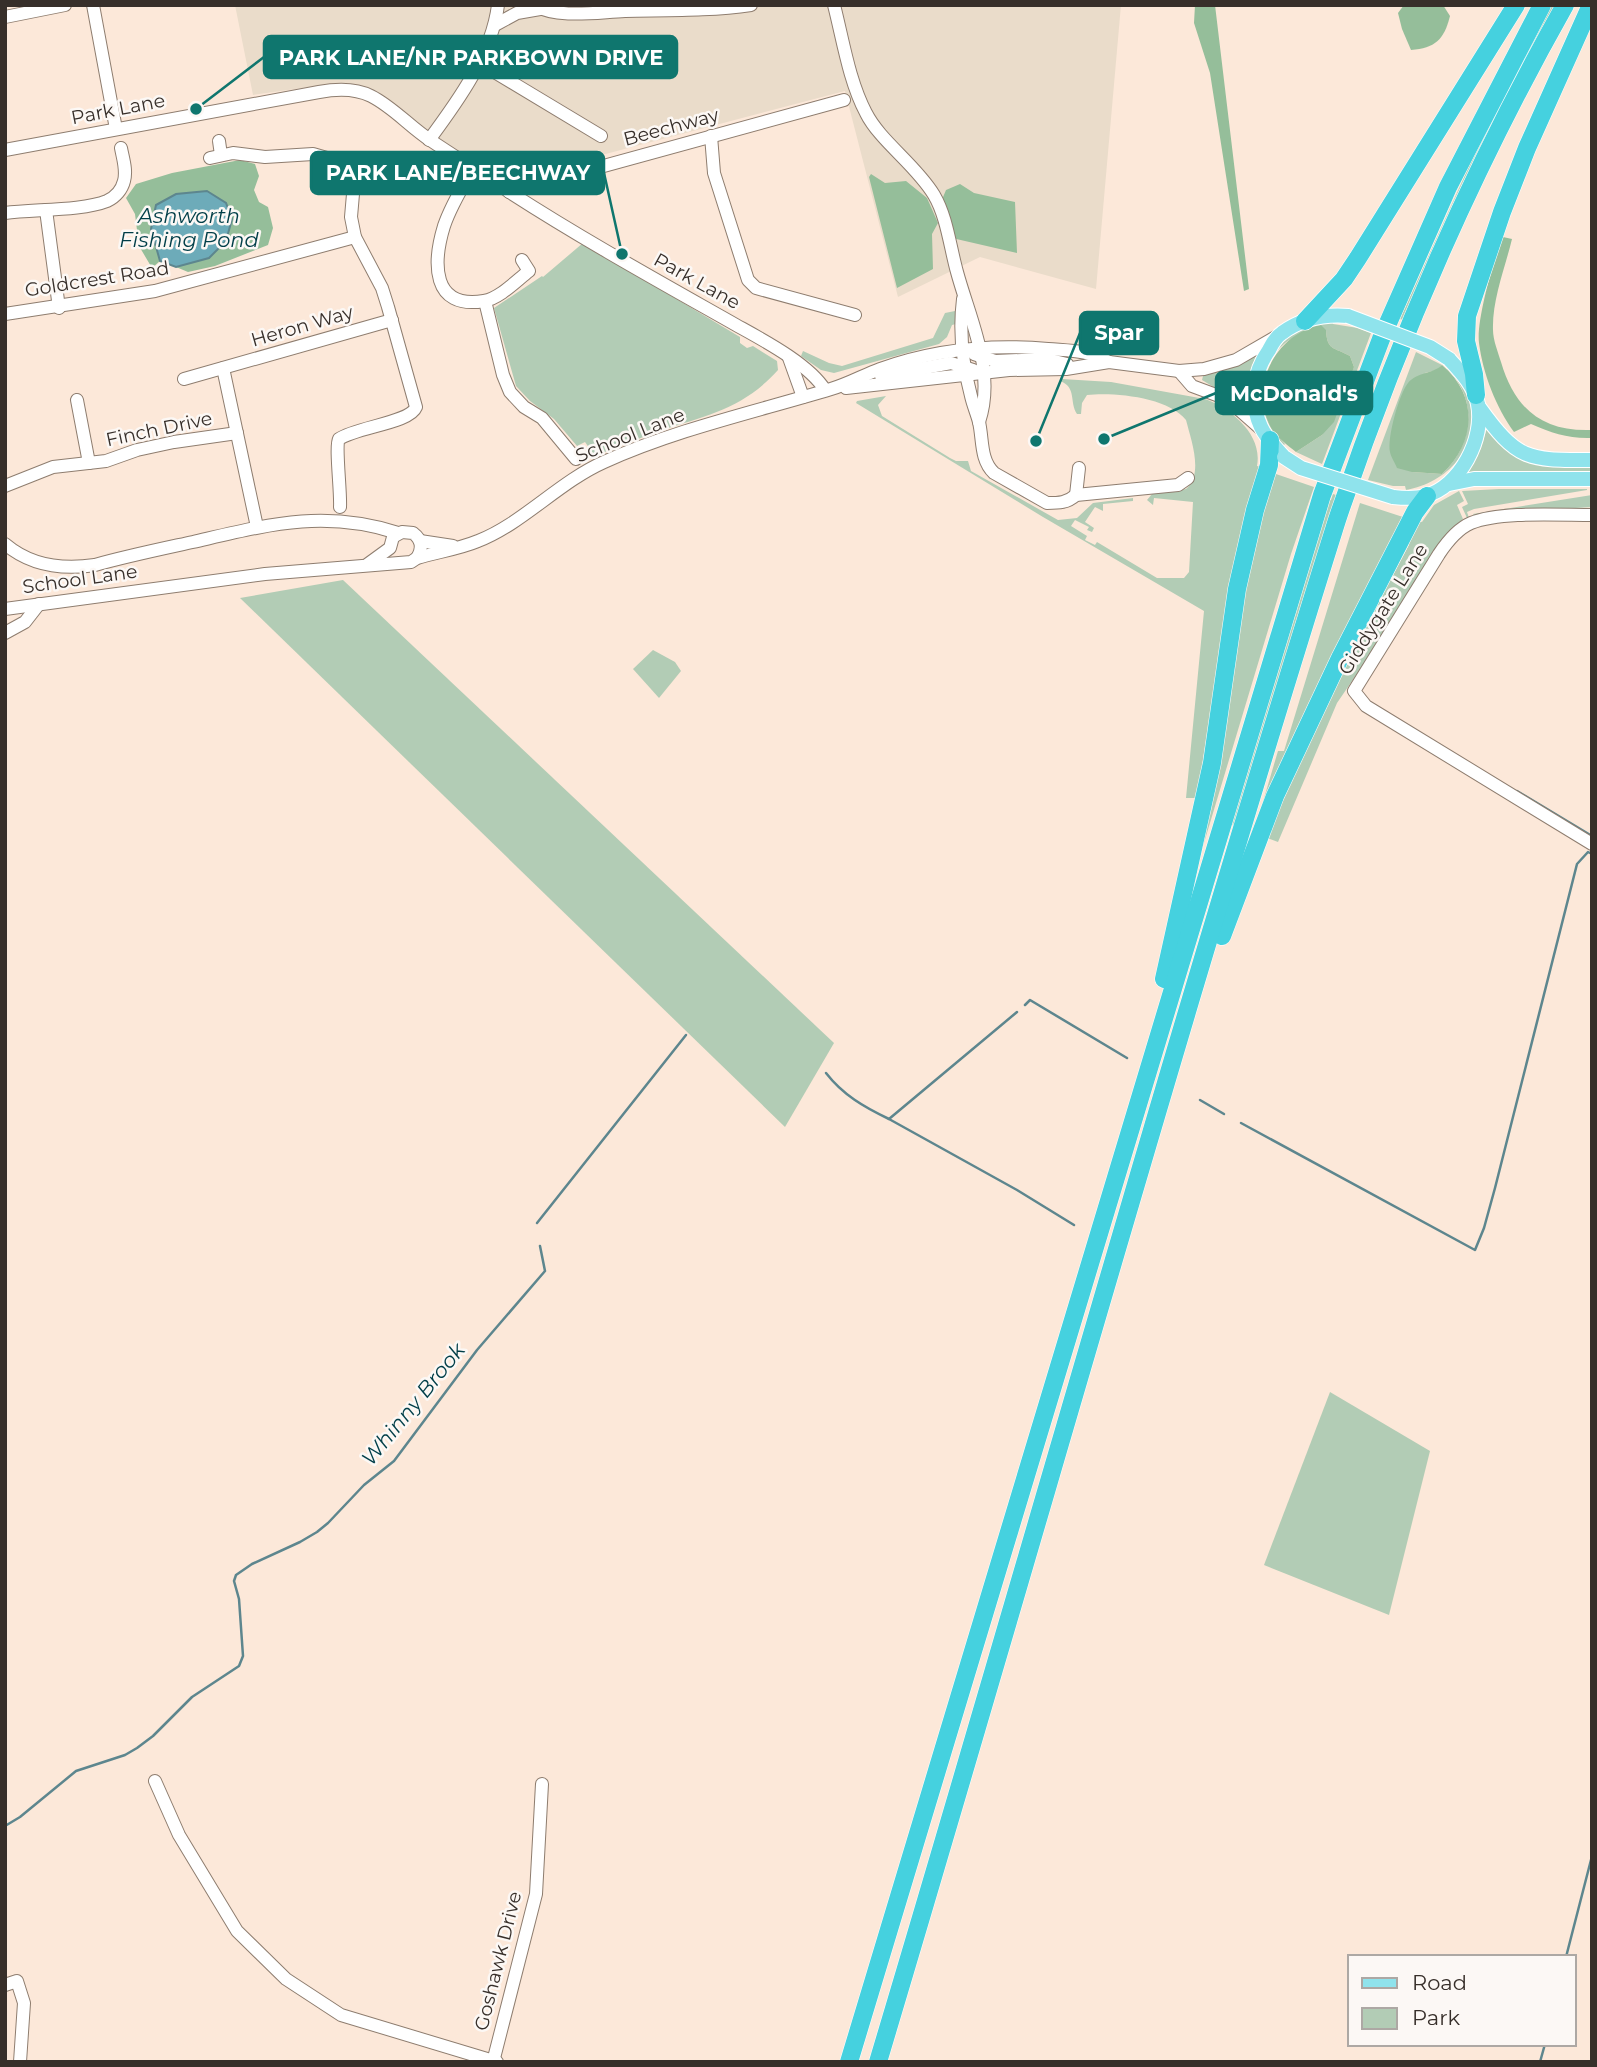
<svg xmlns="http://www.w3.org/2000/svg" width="1597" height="2067" font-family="Montserrat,sans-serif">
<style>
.medical{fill:#eadcca}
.green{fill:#b2ccb5}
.forest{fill:#95be9a}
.water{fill:#6dabb9;stroke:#5d868e;stroke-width:2}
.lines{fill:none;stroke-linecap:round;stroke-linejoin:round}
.stream{stroke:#5d868e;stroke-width:2.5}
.minor-casing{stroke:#8e7d6f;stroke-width:14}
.major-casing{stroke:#fff;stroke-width:16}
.highway-casing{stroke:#fff;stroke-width:19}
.minor{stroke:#fff;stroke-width:12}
.major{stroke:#8fe3ec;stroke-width:14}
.highway{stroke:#45d1df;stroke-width:18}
.major-bridge-casing{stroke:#fff;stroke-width:16;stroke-linecap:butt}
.major-bridge{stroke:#8fe3ec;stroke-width:14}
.labels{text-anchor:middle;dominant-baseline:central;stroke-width:5;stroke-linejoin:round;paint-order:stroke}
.street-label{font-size:19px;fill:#372f2a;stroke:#fcf8f5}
.water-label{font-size:21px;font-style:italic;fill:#003e48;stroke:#fcf8f5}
.leader{fill:none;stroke:#0f766e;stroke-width:2.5}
.callout-dot{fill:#0f766e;stroke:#fcf8f5;stroke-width:2.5}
.callout{fill:#0f766e;stroke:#0f766e;stroke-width:2.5}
.callout-label{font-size:21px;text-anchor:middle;font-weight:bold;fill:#fff}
</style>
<rect width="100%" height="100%" fill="#fce8d9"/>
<polygon class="medical" points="235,5 1121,5 1096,289 980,257 898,297 845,91 503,181 361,85 338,83 253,95"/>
<g class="green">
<polygon points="1552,5 1558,5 1405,320 1400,319 1475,153"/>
<path d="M583 243 740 337V343L747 348 753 346 777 361 778 370C744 408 708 415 662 430 640 438 617 447 595 456L585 442 577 446 554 419 530 401 516 386 494 308 542 276 543 277Z"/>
<polygon points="955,311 956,324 952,325 947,337 939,344 834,373 821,370 801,356 803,351 829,363 842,366 933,338 945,313"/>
<path d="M1332 321 1333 324 1358 328 1371 333 1322 464 1296 452 1322 435 1354 367 1350 356C1334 347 1327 351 1326 330 1314 333 1293 335 1284 344 1254 369 1259 418 1285 444L1283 446C1250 408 1254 354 1300 329 1309 324 1322 323 1332 321Z"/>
<path d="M1416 352 1442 365 1437 370 1425 373 1412 472 1442 474C1473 446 1479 399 1447 369L1449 366C1458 378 1467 390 1470 404 1480 448 1447 483 1406 490L1405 486H1393L1368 480Z"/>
<polygon points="1256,355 1248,379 1247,407 1202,380 1204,372 1228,369"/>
<path d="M1062 379 1111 382 1205 399C1232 409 1263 435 1257 466L1262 467 1257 486 1248 502 1233 570 1197 798H1186L1204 611 1043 517 856 403 857 401 886 396 878 405 882 416 950 458 956 461H968L971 471 1058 520 1077 518 1093 503 1133 498V501L1103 504V511L1095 507 1085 522 1094 528 1092 532 1087 530 1089 527 1075 520 1071 526 1087 536 1085 540 1095 545 1097 542 1157 578H1184L1189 572 1193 502 1154 498 1153 505 1147 500 1152 494 1186 489C1204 474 1191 440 1186 420 1168 397 1114 392 1087 395L1082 403 1081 414H1077C1069 402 1077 387 1060 381Z"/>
<path d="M1487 428C1511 467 1551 466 1592 466V473H1468L1480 450Z"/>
<polygon points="1273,473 1314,487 1291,554 1194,876 1245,574"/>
<polygon points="1499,489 1587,489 1587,490 1474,509 1467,512 1469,518 1467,518 1462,507 1468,504 1462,491"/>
<path d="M1459 491 1464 501 1457 505 1463 519 1444 538 1374 649 1337 703 1278 842 1267 838C1309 737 1358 641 1409 545L1410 532 1417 521 1422 522 1434 505Z"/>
<polygon points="1333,494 1339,496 1238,827 1228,823 1328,500 1331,500"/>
<polygon points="1592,495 1592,507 1496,513 1475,517 1473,514"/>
<polygon points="1360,503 1406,518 1254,832 1278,751 1284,751"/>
<polygon points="343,580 834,1043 785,1127 240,598"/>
<polygon points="653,650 675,662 681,671 659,698 633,669"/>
<polygon points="1330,1392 1430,1451 1389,1615 1264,1565"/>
</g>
<g class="forest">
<polygon points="1195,5 1215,5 1249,289 1244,291 1210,73 1194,23"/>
<path d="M1404 5H1443L1450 16C1444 40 1435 48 1411 50L1402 29 1398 13Z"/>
<polygon points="240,160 255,164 259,176 254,190 259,202 268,207 273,228 268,245 215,266 188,272 176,267 209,258 151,229 160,261 152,268 139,246 135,214 126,198 136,184 172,173"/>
<polygon points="871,174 885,183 906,181 927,198 938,223 932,234 933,269 897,288 869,177"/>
<polygon points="960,184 974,193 1015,202 1017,253 952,238 941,202 946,190"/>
<path d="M1503 237 1512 239C1505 268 1492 300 1493 330 1493 340 1498 352 1501 362 1515 409 1542 432 1592 430V438C1569 439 1552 433 1531 424L1514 432C1496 407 1483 374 1479 343 1476 321 1494 258 1503 237Z"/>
<path d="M1321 325 1326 330C1327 351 1334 347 1350 356L1354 367 1334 422 1322 435 1296 452C1287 445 1278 438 1272 429 1248 387 1275 334 1321 325Z"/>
<path d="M1442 365C1479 396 1476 443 1442 474L1412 472 1397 468C1395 463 1391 457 1390 452 1387 438 1399 394 1408 383 1417 372 1433 374 1442 365Z"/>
</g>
<polygon class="water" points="207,191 226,203 232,219 226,241 209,258 176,267 160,261 151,229 156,205 176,194"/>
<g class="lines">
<g class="stream">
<polyline points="1517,791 1592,836"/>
<polyline points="1025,1005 1030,1000 1127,1058"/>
<polyline points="1017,1012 889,1119 1017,1190 1074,1225"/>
<path d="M826 1073C843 1095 864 1107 889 1119"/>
<polyline points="1200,1100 1224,1114"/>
<polyline points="1241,1123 1475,1250 1484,1228 1495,1188 1577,864 1588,852 1592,854"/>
<polyline points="537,1223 686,1035"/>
<polyline points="5,1826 20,1817 76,1771 125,1755 137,1748 153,1736 192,1697 239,1666 243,1656 239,1599 234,1581 236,1575 252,1564 300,1542 317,1532 328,1523 364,1485 394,1461 477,1350 545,1271 540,1246"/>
<polyline points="1566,1957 1592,1856"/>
<polyline points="1540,2062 1545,2044"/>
</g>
<g class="minor-casing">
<g id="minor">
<polyline points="93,5 116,129"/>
<path d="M533 5C559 19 597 12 625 11 667 10 710 11 751 5"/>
<path d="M834 5C843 40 849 81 866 113 880 141 916 165 934 195 947 217 950 247 957 272 970 320 996 371 979 422"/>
<polyline points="5,17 65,5"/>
<polyline points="495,25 517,13 540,9"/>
<polyline points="478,62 601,136"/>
<polyline points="711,136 714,173 748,280 756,288 855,315"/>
<path d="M429 140C458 101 492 54 498 5"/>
<polyline points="219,141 221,155"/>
<path d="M5 150 319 92C335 89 355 88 371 96 393 107 410 127 430 140 457 158 484 175 511 193 584 240 660 282 736 325 763 340 809 364 825 390"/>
<path d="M210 158 233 153 265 157 313 154 344 163 360 173 353 194 351 217 355 237 382 288 388 307 416 407C410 423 356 427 339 439 335 446 341 492 340 507"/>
<path d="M474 167C463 186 451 205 444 226 433 262 431 310 484 301 500 298 516 281 529 271L522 260"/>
<polyline points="509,192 844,100"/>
<polyline points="46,210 59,308"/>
<path d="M5 213C34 209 82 211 107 201 116 197 122 189 124 181 127 170 123 159 121 148"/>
<path d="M963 299C959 331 963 366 971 396 973 405 977 414 979 422 983 439 980 460 994 473L1047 503C1059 503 1067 503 1076 495L1178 485 1188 478"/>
<polyline points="485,301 503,375 510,392 524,407 542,418 576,459"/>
<polyline points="5,314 155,291 355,237"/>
<polyline points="974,354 995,361 1046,359 1067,364"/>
<polyline points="789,358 803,397"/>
<polyline points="223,368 257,527"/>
<polyline points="1179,371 1192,386 1227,399 1261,429"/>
<polyline points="881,376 951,363 973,370"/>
<polyline points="184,379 392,320"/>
<polyline points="846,388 1009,370 1066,369 1109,362 1179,371 1204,369 1236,360 1279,335"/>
<polyline points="77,400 89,463"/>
<polyline points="5,486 53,467 106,461 137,450 174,442 237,433"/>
<polyline points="1076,495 1079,468"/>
<path d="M1592 515C1559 515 1500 511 1471 523 1457 529 1447 542 1439 554L1354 691 1366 706 1592 844"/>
<polyline points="420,541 453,546"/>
<path d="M5 544C31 566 62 570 95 565 127 556 161 549 193 542 267 525 323 509 398 533"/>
<path d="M368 564 390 548 393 537 402 532 413 533C422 540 423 548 417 558"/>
<path d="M5 609 265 574 411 562 417 558C437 552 459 549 478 541 522 524 559 482 604 462 677 429 755 412 831 389 848 384 864 375 880 369 933 350 992 344 1048 349 1071 351 1088 350 1109 362"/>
<polyline points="5,633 25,622 39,604"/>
<polyline points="155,1781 179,1835 237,1931 286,1979 341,2015 497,2062"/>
<polyline points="5,1985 17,1981 24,2003 20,2062"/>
<polyline points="493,2062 536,1894 542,1784"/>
</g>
</g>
<g class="major-casing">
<g id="major">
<path d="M1479 407C1518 461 1527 460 1592 460"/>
<path d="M1284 457C1276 448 1266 438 1261 427 1249 401 1253 373 1269 350 1272 344 1276 337 1282 333 1301 319 1324 314 1348 316"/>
<polyline points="1449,484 1474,479 1592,479"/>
<path d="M1393 497C1403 498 1415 499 1425 496 1460 487 1485 438 1478 404 1475 387 1461 372 1449 359"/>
</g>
</g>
<g class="highway-casing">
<g id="highway">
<polyline points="1305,321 1344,279 1358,258 1516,5"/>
<polyline points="1476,395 1474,374 1466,341 1467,316 1502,212 1527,148 1591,5"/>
<polyline points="1222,936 1275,796 1340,658 1415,512 1427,496"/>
<polyline points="1164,979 1212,763 1237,589 1255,510 1269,465 1270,440"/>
<polyline points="849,2062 1322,495 1381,339 1448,187 1542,5"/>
<path d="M878 2062C1032 1548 1176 1032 1337 520 1397 342 1472 170 1565 5"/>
</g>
</g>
<use href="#minor" class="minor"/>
<use href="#major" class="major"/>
<use href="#highway" class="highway"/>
<g class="major-bridge-casing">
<g id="major-bridge">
<polyline points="1348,316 1430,347 1449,359"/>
<polyline points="1284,457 1301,468 1393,497"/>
</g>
</g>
<use href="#major-bridge" class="major-bridge"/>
</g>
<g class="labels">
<g class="street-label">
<text transform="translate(118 109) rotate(-11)">Park Lane</text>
<text transform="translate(671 127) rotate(-15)">Beechway</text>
<text transform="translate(97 279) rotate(-9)">Goldcrest Road</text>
<text transform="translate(697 281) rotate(29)">Park Lane</text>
<text transform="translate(302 326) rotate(-16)">Heron Way</text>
<text transform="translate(159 429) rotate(-12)">Finch Drive</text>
<text transform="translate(630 435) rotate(-22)">School Lane</text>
<text transform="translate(80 579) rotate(-8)">School Lane</text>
<text transform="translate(1383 609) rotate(-58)">Giddygate Lane</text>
<text transform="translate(498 1961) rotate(-76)">Goshawk Drive</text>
</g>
<g class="water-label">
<text x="189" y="215">Ashworth<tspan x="189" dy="24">Fishing Pond</tspan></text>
<text transform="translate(413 1404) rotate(-51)">Whinny Brook</text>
</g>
</g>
<path class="leader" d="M196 109L264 57M622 254L604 173M1036 441L1080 333M1104 439L1216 393"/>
<g class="callout-dot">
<circle cx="196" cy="109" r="7"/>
<circle cx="622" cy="254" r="7"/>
<circle cx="1036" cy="441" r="7"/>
<circle cx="1104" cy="439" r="7"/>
</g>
<g class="callout">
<rect x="264" y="36" width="413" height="42" rx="7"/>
<rect x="311" y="152" width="293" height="42" rx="7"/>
<rect x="1080" y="312" width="78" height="42" rx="7"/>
<rect x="1216" y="372" width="156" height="42" rx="7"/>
</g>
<g class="callout-label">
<text x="471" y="65">PARK LANE/NR PARKBOWN DRIVE</text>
<text x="458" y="180">PARK LANE/BEECHWAY</text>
<text x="1119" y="340">Spar</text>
<text x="1294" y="401">McDonald's</text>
</g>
<rect width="1597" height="2067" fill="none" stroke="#372f2a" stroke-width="14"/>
<rect x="1348" y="1955" width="228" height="91" fill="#fcf8f5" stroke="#ada8a4" stroke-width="2"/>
<rect x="1362" y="1978" width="35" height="10" fill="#8fe3ec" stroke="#ada8a4" stroke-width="2"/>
<text x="1412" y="1990" font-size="21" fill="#372f2a">Road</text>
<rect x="1362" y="2008" width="35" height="21" fill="#b2ccb5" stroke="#ada8a4" stroke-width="2"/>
<text x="1412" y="2025" font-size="21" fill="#372f2a">Park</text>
</svg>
